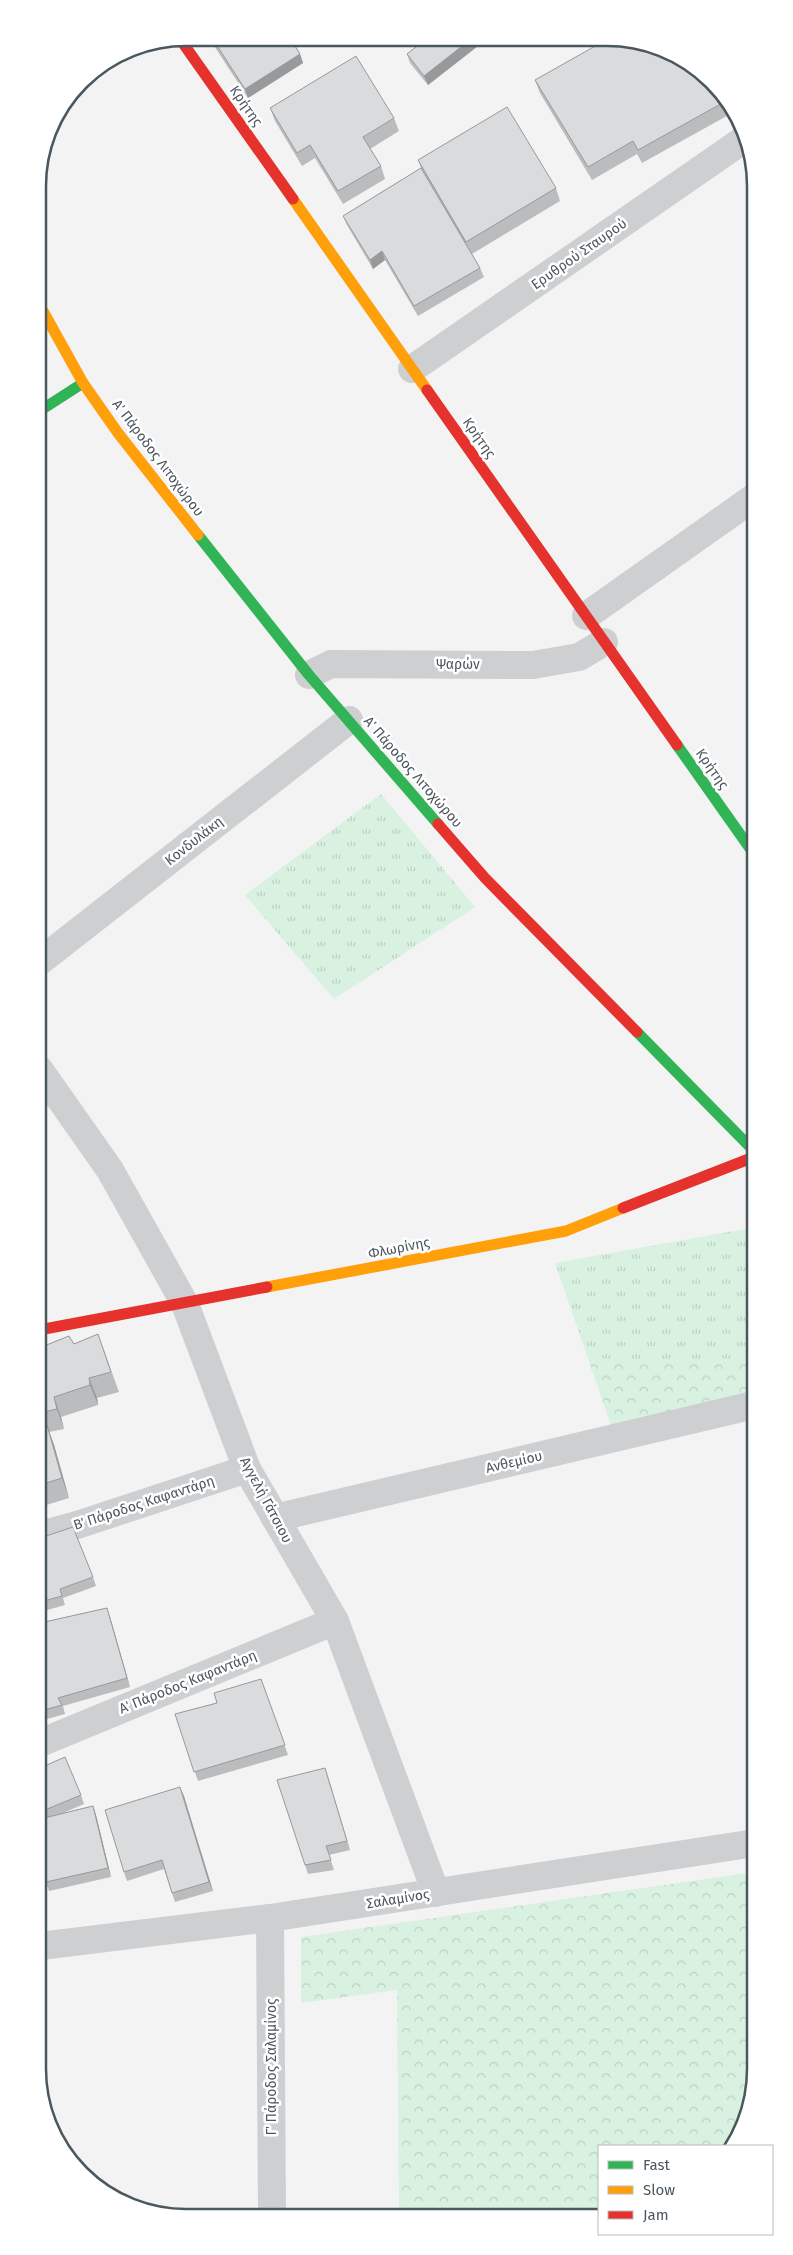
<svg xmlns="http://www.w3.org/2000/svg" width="793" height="2255" font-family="'Fira Sans',sans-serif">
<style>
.grass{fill:url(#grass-tufts)}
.forest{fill:url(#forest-crowns)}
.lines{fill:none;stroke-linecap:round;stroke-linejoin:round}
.street{stroke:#cdcfd1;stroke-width:28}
.fast{stroke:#30b455;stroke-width:11}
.slow{stroke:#ff9f0a;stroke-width:11}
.jam{stroke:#e5322d;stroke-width:11}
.wall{fill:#bbbcbd}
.shaded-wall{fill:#98999a}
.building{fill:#d9dbdc;stroke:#98999a}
.labels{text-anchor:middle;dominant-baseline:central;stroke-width:5;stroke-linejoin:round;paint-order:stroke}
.street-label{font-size:14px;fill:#4b575f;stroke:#fff}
.rim{fill:none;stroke:#4b575f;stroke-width:2.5}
</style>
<defs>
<pattern id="grass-tufts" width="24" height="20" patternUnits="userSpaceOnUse" patternTransform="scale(1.25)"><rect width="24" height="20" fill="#d9f1e1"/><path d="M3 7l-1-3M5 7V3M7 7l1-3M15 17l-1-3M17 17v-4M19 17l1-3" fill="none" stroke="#bcd1c3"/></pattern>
<pattern id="forest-crowns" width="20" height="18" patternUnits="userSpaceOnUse" patternTransform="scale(1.25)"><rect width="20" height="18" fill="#d9f1e1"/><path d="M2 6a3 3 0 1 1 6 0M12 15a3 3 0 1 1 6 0" fill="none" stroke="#bcd1c3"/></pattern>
</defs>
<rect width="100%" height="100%" fill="#f3f3f3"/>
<g class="grass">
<polygon points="381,794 475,907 334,999 245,895"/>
<polygon points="745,1229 754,1247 754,1392 611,1425 555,1263"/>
</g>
<g class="forest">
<polygon points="754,1358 754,1392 611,1425 590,1364"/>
<polygon points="755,1872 755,2078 744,2125 731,2146 599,2146 599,2215 399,2215 397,1990 301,2003 301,1937"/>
</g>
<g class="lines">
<g class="street">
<polyline points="412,369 746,138"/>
<polyline points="586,616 753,498"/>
<polyline points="309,675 331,664 533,665 579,657 604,642"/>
<polyline points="39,962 349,720"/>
<polyline points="39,1069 110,1170 185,1304 247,1469 335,1621 436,1893"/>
<polyline points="275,1518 754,1405"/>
<polyline points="40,1535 77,1525 247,1469"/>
<polyline points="40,1743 335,1621"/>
<polyline points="270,1918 272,2215"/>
<polyline points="40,1946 270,1918 755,1843"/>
</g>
<g class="fast">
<polyline points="38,412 83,383"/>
<polyline points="198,535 309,675 438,824"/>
<polyline points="677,745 754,854"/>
<polyline points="637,1032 754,1151"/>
</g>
<g class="slow">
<polyline points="293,199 427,390"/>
<polyline points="38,302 83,383 118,433 198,535"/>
<polyline points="267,1287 566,1231 623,1208"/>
</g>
<g class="jam">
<polyline points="180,39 293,199"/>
<polyline points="427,390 677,745"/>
<polyline points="438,824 485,878 637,1032"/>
<polyline points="623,1208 754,1157"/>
<polyline points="39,1330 267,1287"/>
</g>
</g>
<g class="wall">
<polygon points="209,38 290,38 300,54 303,63 248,98"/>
<polygon points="400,39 426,39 425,40 426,39 475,39 478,46 428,85 410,63 407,54 418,45"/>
<polygon points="641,48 712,81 734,112 642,163 637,154 592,180 540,93 535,80"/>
<polygon points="270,108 394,118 399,131 370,149 381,166 385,179 343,204 315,158 302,166 275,121"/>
<polygon points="418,160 556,188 560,201 472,254 480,268 484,277 418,316 385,260 373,269 347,225 343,216 421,168"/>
<polygon points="98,1334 119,1392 97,1398 98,1405 61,1417 64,1429 49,1432 54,1445 69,1498 40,1507 40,1427 44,1426 40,1412 44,1346 74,1344"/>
<polygon points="40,1538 93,1577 96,1586 63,1598 65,1605 40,1612"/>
<polygon points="107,1608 110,1617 130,1687 63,1706 65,1714 40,1721 40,1623"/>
<polygon points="261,1679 288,1755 198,1781 175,1714 217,1703"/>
<polygon points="40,1768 81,1795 84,1804 63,1813 93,1806 96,1815 111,1877 49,1891 46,1882 40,1858"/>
<polygon points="328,1777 350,1850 329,1855 334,1870 308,1874 305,1865"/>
<polygon points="180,1787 213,1891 175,1902 164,1869 127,1881 124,1872"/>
</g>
<g class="shaded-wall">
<polygon points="471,39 475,39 478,46 428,85 424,76"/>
<polygon points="300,54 303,63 248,98 245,89"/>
<polygon points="382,251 385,260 373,269 370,260"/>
<polygon points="89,1378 97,1398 98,1405 90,1385"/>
<polygon points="54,1397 61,1417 64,1429 57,1409"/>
<polygon points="47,1425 54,1445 69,1498 62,1478"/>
<polygon points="107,1608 110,1617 130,1687 127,1678"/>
<polygon points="325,1768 328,1777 350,1850 347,1841"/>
<polygon points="180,1787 184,1796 213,1891 209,1882"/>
<polygon points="93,1806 96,1815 111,1877 108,1868"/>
</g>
<g class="building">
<polygon points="212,38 290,38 300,54 245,89"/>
<polygon points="412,39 422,39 421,42"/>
<polygon points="426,39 471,39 424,76 407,54"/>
<polygon points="606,40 636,40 637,41 641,48 648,45 681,57 712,81 726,101 638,150 633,141 588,167 535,80"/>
<polygon points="356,56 394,118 363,137 381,166 338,191 310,145 297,153 270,108"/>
<polygon points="507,107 556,188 466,242 418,160"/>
<polygon points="421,168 480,268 414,306 382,251 370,260 343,216"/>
<polygon points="98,1334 111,1372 89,1378 90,1385 54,1397 57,1409 40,1413 39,1342 44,1346 69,1336 74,1344"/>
<polygon points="47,1425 62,1478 40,1485 40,1427"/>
<polygon points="73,1527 93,1577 60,1589 62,1596 40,1602 40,1538"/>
<polygon points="107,1608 127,1678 58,1698 62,1705 40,1711 40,1623"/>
<polygon points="261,1679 285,1745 194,1772 175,1714 217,1703 214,1693"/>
<polygon points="65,1757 81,1795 40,1812 40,1768"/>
<polygon points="325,1768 347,1841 326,1846 331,1860 305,1865 277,1780"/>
<polygon points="180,1787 209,1882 172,1893 162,1860 124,1872 105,1810"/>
<polygon points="93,1806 108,1868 46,1882 40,1858 40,1819"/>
</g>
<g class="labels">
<g class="street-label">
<text transform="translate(246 106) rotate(55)">Κρήτης</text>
<text transform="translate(579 254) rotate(-35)">Ερυθρού Σταυρού</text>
<text transform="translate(479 438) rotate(55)">Κρήτης</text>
<text transform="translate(158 458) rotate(53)">Α΄ Πάροδος Λιτοχώρου</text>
<text x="458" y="664">Ψαρών</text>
<text transform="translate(712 769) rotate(55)">Κρήτης</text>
<text transform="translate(413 772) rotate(49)">Α΄ Πάροδος Λιτοχώρου</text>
<text transform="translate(194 841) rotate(-38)">Κονδυλάκη</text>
<text transform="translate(399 1248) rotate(-11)">Φλωρίνης</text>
<text transform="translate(514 1462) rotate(-13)">Ανθεμίου</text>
<text transform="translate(266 1500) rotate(62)">Αγγελή Γάτσιου</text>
<text transform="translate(144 1503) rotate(-18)">Β΄ Πάροδος Καφαντάρη</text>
<text transform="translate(188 1682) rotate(-22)">Α΄ Πάροδος Καφαντάρη</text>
<text transform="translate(398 1899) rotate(-9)">Σαλαμίνος</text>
<text transform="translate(271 2067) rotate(-90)">Γ΄ Πάροδος Σαλαμίνος</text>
</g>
</g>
<path d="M0 0H793V2255H0ZM186 46H607A140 140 0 0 1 747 186V2069A140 140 0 0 1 607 2209H186A140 140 0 0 1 46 2069V186A140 140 0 0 1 186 46Z" fill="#fff" fill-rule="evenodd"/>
<path class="rim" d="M186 46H607A140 140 0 0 1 747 186V2069A140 140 0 0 1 607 2209H186A140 140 0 0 1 46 2069V186A140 140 0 0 1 186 46Z"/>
<rect x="598" y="2145" width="175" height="90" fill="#ffffff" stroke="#b7bcbf"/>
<rect x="608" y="2161" width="25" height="8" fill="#30b455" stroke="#b7bcbf"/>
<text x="643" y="2170" font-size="15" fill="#4b575f">Fast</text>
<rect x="608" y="2186" width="25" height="8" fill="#ff9f0a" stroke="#b7bcbf"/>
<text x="643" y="2195" font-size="15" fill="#4b575f">Slow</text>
<rect x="608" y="2211" width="25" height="8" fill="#e5322d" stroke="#b7bcbf"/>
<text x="643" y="2220" font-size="15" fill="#4b575f">Jam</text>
</svg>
